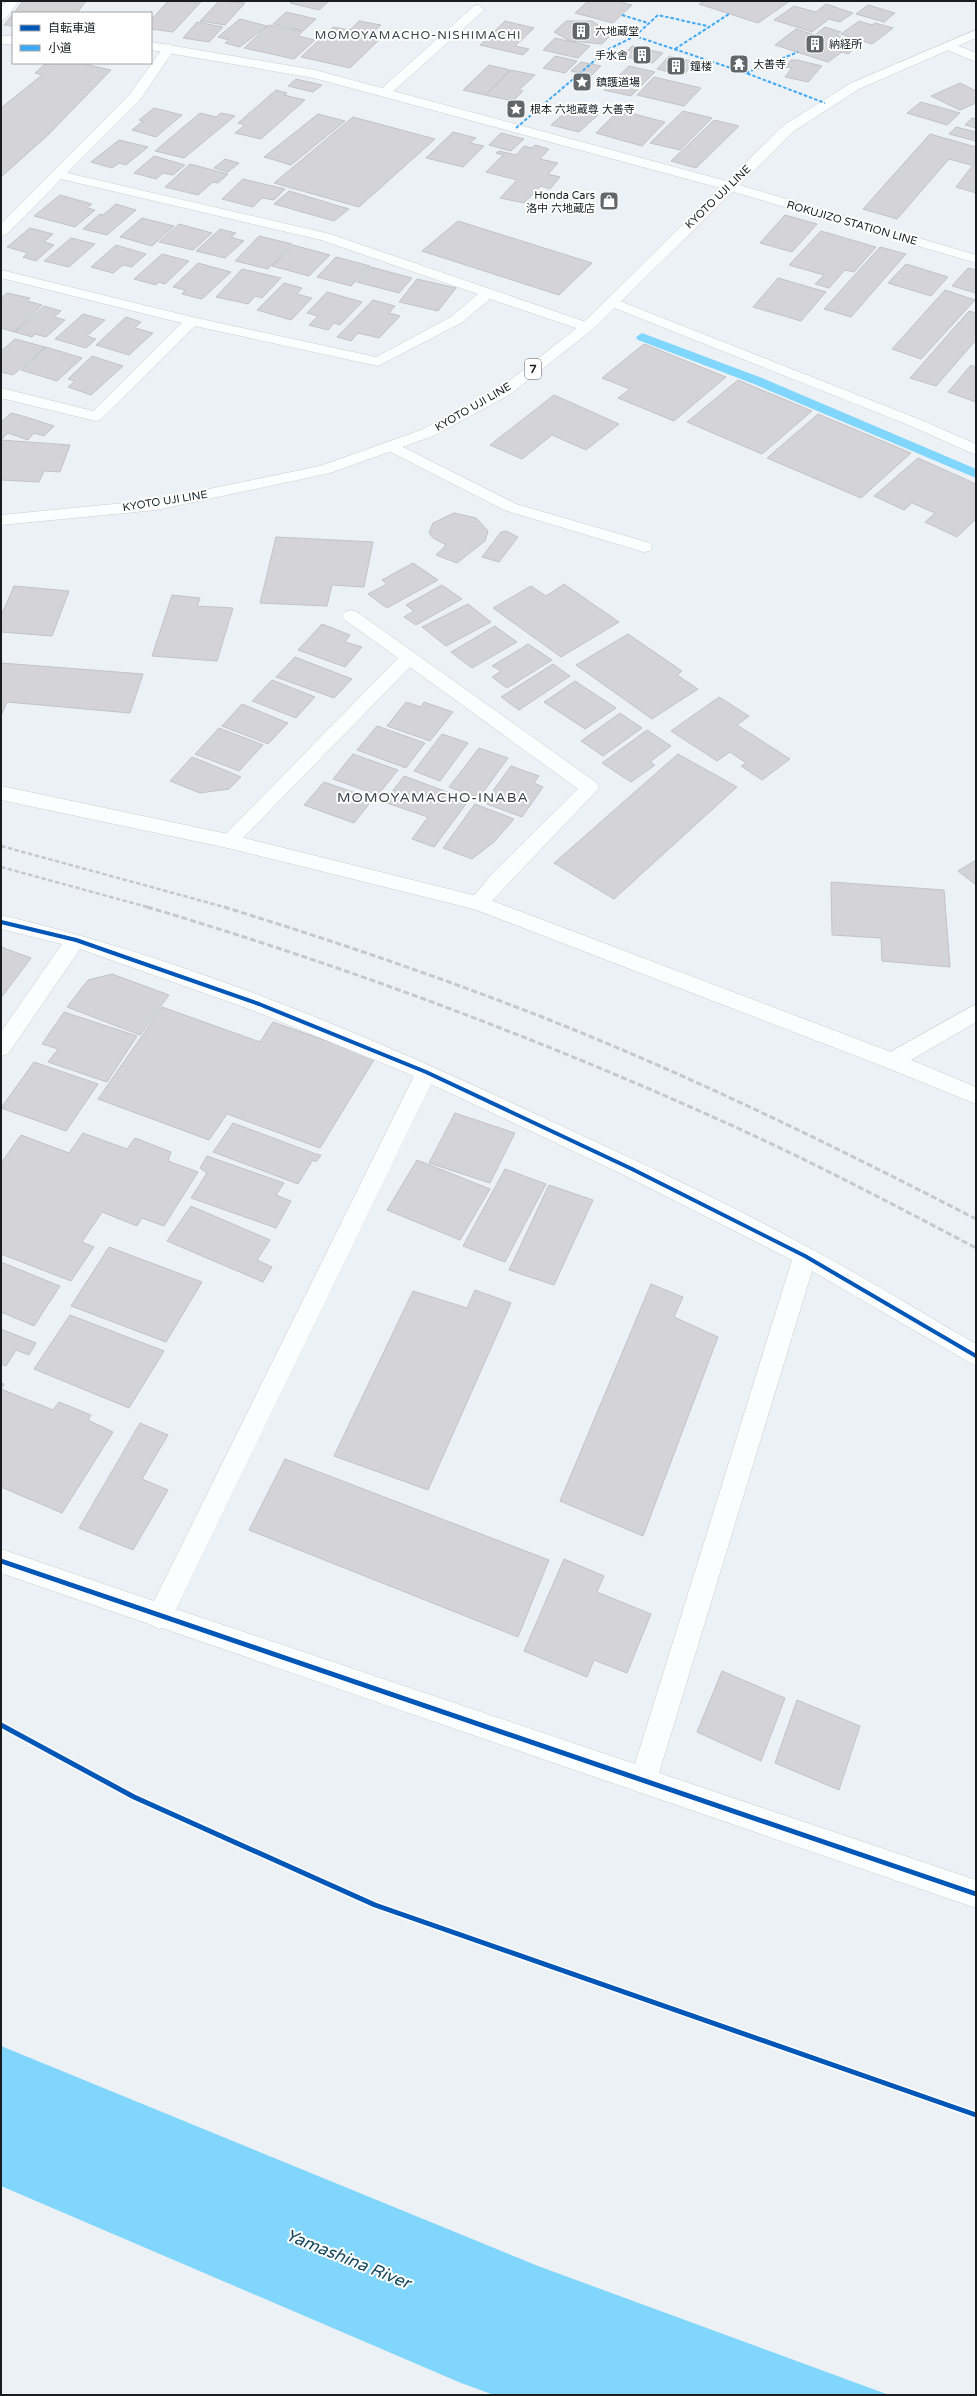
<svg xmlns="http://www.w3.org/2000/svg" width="977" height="2396" font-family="'Varela Round','Noto Sans JP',sans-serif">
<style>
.water{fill:#80d6fc}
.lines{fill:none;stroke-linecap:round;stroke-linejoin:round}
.stream{fill:#80d6fc;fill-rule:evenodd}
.building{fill:#d4d4d8;stroke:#c2c3c6}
.service-casing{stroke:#cbced2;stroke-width:1}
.minor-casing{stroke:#cbced2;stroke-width:1}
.tertiary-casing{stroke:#cbced2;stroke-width:1}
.secondary-casing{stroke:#cbced2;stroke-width:1}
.primary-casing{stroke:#cbced2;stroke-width:1}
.service{fill:#fcfdfe;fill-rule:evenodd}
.minor{fill:#fcfdfe;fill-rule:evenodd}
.tertiary{fill:#fcfdfe;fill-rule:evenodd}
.secondary{fill:#fcfdfe;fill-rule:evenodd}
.primary{fill:#fcfdfe;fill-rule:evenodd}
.rail-far1{stroke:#c7c8ca;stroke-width:2.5;stroke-dasharray:4.5 2.5;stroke-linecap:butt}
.rail{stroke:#c7c8ca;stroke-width:3;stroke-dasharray:6 3;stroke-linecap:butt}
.quiet{stroke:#3fa9f5;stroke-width:2;stroke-dasharray:3.5 2;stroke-linecap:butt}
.cycleway-far1-casing{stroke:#fff;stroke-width:6}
.cycleway-casing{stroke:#fff;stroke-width:8}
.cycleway-far1{stroke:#0057b8;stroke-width:4}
.cycleway{stroke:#0057b8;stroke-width:5}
.labels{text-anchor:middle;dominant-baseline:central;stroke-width:4;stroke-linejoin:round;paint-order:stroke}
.far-poi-label{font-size:11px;fill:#191c1f;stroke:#fff;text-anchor:start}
.far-street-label{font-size:11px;fill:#191c1f;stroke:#fff}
.far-neighbourhood-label{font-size:12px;letter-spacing:1px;fill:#3b4248;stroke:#fff}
.shield{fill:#fff;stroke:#5e6062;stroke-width:1}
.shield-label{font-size:12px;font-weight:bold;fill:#191c1f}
.neighbourhood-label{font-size:14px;letter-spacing:1px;fill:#3b4248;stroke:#fff}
.near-water-label{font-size:17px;font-style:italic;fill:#16495e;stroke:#fff}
</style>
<rect width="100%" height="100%" fill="#ecf1f6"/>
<polygon class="water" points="1,2046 538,2266 889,2395 494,2395 461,2383 1,2186"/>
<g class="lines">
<polygon class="stream" points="642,333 762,378 976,469 976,478 754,384 638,340 636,337"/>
</g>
<g class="building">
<polygon points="23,1 86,1 77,13 14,13"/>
<polygon points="168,1 201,2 173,32 151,29 151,20"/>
<polygon points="219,1 245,3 225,25 200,21"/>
<polygon points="293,1 329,1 319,10 290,3"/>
<polygon points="588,1 615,1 632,5 613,23 575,13"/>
<polygon points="704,1 790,1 758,23 699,4"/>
<polygon points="826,4 853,13 840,22 829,19 812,32 774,20 794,6 816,12"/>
<polygon points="868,5 895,13 884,22 856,14"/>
<polygon points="286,12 316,19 303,31 273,24"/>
<polygon points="13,14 13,26 4,25"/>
<polygon points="240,19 267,26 240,47 225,43 229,40 218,37"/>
<polygon points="359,21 381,25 371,34 382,37 350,68 301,57 333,27 350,30"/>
<polygon points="505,21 534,28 515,46 529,49 523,55 480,45"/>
<polygon points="566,21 592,21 612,34 602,44 570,41 554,32"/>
<polygon points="859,21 872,25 875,23 893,28 872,44 841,34"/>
<polygon points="197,22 223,27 209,42 183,38"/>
<polygon points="269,25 302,32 298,36 315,40 294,59 244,48"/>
<polygon points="825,27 841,32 836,35 855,41 852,44 859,45 848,54 842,52 828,62 775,45 796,29 815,35"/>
<polygon points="555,38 590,46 578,58 543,50"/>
<polygon points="632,46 663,53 653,63 622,56"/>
<polygon points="555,56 577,61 565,73 543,68"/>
<polygon points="669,56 695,62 683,75 657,69"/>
<polygon points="791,60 797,60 822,66 808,82 785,77 792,68 786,67"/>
<polygon points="581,62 601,66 591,76 571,71"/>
<polygon points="61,63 80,63 111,70 48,135 1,177 1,108 42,75 35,73 45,64"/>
<polygon points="489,65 510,70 485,95 463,90"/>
<polygon points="629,66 655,72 631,96 604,90"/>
<polygon points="511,70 535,75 519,90 523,91 513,101 485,95"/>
<polygon points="654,77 701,88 684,106 637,95"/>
<polygon points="296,79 322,85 313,92 288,86"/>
<polygon points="960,83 976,91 976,103 960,110 931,96"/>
<polygon points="276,90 287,93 284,95 305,100 261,139 235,133 245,125 238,123"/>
<polygon points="921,102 960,113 947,125 907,113"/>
<polygon points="154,108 182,115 156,137 132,130 143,121 139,120"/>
<polygon points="570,108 598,115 579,132 551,125"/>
<polygon points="619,110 665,122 642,146 596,133"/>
<polygon points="683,111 712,118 680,150 650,143"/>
<polygon points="200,113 216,117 221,113 235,116 184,158 155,151"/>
<polygon points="318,114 345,121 291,165 264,157"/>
<polygon points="353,117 435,139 359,207 274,183"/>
<polygon points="972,118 976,119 976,128 965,125"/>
<polygon points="714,120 739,126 696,168 671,161"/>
<polygon points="956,127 976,132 976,141 949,134"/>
<polygon points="453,132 476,138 470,143 484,146 463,167 426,158"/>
<polygon points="501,133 524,139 511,151 489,145"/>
<polygon points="930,134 976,147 976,159 971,165 949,159 897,219 863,209"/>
<polygon points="119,140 148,147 126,165 119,163 112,168 91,162"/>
<polygon points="535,145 549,149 540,159 558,163 548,174 560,177 550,189 541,186 524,203 500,198 517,180 486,172 503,155 496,153 499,151 516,155 524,146 532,148"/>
<polygon points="154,156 185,165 173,175 163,173 156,179 134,173"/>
<polygon points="225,159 239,163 228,172 214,168"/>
<polygon points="976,161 976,193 956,187"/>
<polygon points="190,164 228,174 218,183 213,182 198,195 165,187"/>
<polygon points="243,179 285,189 274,200 262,198 253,207 222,199"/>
<polygon points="289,191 349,209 334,221 274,204"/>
<polygon points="60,195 92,204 87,208 95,210 75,227 34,216"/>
<polygon points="116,204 136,210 107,235 83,229 100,214 103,215"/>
<polygon points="785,215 817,224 792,252 760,243"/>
<polygon points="142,218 174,226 152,246 120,237"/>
<polygon points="458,221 592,263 559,295 422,251"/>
<polygon points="179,224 212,233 193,250 159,242"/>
<polygon points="30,228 53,234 44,242 54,245 36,261 23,257 28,253 7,247"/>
<polygon points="220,229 236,233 231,237 244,241 225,258 196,251"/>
<polygon points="821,231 876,247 854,272 845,270 829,288 815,284 824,275 789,265"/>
<polygon points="259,236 292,244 268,269 235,261"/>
<polygon points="71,238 95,244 69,267 44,261"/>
<polygon points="116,245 146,254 132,267 123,265 113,273 91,267"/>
<polygon points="293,245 330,255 309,276 272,266"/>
<polygon points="880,247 906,254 851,317 824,309"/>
<polygon points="162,254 189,261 165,284 159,282 156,285 134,279"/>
<polygon points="336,257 370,266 351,286 317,277"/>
<polygon points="198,263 231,272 202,299 182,294 185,290 173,287"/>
<polygon points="906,264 948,277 931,296 888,283"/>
<polygon points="371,267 412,278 399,293 357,282"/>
<polygon points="968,268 976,270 976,293 952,286"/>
<polygon points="242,269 281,278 262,298 255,296 248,304 216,297"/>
<polygon points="778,278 826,292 801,321 753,307"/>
<polygon points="417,279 456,288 438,311 399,302"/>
<polygon points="284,283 302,288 297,294 312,298 291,320 257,310"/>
<polygon points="945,290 975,300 921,359 892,349"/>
<polygon points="327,292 362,302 340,325 334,323 328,330 309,325 318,316 307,313"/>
<polygon points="7,293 30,298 27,301 42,305 14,332 1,328 1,298"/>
<polygon points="373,300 395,306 389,313 400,316 379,338 358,333 351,341 337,337"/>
<polygon points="44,306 61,311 54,317 65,320 46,337 35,334 32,337 15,332"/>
<polygon points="969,311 976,313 976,340 936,386 910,378"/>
<polygon points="83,314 105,320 87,336 96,339 86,348 55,339"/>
<polygon points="126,317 141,322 135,328 153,333 129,355 96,345"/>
<polygon points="15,339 45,347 13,375 1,372 1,351"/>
<polygon points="644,344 726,377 674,421 618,398 630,389 602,378"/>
<polygon points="46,347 82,358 57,381 21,370"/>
<polygon points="92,356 123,366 91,395 68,387 75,381 68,379"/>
<polygon points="971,365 976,367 976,402 948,392"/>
<polygon points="738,380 812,411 762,454 687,422"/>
<polygon points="554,395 619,424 586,450 552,435 522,459 490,445"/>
<polygon points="11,413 26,417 54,426 44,436 34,433 28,440 8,433 1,440 1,422"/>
<polygon points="818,414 911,453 861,498 767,458"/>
<polygon points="1,440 70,445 60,472 44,471 39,482 1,480"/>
<polygon points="918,458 976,484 976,519 957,537 925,522 935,513 912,503 904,510 874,496"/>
<polygon points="454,513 476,518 488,531 485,541 457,563 436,555 446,545 433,538 429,533 433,523"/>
<polygon points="506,531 518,537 499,562 482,557 501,532"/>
<polygon points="276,537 373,542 364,587 332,585 327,606 260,603"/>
<polygon points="413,563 438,580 387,608 368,594 387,584 382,580"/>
<polygon points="564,584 619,622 561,657 493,608 531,586 546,596"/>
<polygon points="442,585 462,599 416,625 404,617 414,611 406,605"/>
<polygon points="14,586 69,591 52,636 1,632 1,616"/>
<polygon points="172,595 200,598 197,606 233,608 217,661 152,656"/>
<polygon points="468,604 491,622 446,646 422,627"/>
<polygon points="322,624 350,635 345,642 362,647 345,667 298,650"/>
<polygon points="495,626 517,642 472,668 451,652"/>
<polygon points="628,634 682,671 677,675 698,689 652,719 576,665"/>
<polygon points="528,644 552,660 507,688 492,677 501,671 492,666"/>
<polygon points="295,657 352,679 334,698 276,677"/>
<polygon points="1,663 143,674 130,713 7,702 1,716"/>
<polygon points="553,664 570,676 519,710 501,697"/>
<polygon points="272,680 315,697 296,718 252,701"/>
<polygon points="575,681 616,708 585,729 544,702"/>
<polygon points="719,697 749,716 737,725 790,759 762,780 741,766 746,763 730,752 717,761 671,731"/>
<polygon points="406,702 421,707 424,702 453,712 430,741 387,726"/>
<polygon points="242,704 288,723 268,744 222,726"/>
<polygon points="620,713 642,728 603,756 581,741"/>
<polygon points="377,726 425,743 406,768 357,750"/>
<polygon points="219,728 263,745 239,771 195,754"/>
<polygon points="647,730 671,746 650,762 655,765 631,782 602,763"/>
<polygon points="442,734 468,743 440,781 414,771"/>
<polygon points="479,748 508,758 479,798 449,787"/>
<polygon points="353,754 398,770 378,795 333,779"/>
<polygon points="678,754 737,787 614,899 554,863"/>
<polygon points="192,757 222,769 241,777 229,789 200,793 170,781"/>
<polygon points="511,766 539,776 534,783 543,787 522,817 484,803"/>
<polygon points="404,776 469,800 434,847 412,839 428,817 384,802"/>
<polygon points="324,782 373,799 354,823 304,805"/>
<polygon points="475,804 514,819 494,842 472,859 443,848"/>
<polygon points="976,860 976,885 958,871"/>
<polygon points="831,882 944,890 950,967 882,961 881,938 832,935"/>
<polygon points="1,947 31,958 1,998"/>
<polygon points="112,974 169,995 140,1035 67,1007 88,980"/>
<polygon points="162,1007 260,1042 273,1022 375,1058 320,1148 227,1114 209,1140 98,1099"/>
<polygon points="64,1012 137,1036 107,1082 48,1062 58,1049 42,1044"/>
<polygon points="34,1062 98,1084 66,1131 1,1108"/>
<polygon points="455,1113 515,1133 490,1183 429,1163"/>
<polygon points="233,1123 316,1154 321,1155 317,1161 312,1161 298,1184 213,1152"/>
<polygon points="83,1133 127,1149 135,1138 171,1152 168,1161 198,1172 164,1226 142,1218 137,1226 102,1212 82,1242 94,1247 71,1281 1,1254 1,1163 21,1135 69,1153"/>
<polygon points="207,1156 284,1183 276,1195 291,1201 276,1228 191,1198 207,1173 200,1168"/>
<polygon points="417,1160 490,1189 460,1240 387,1210"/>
<polygon points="505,1169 546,1184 505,1262 463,1246"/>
<polygon points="549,1185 593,1200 554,1285 509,1270"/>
<polygon points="191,1206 270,1240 257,1260 272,1267 263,1282 167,1241"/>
<polygon points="109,1247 202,1282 166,1342 71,1306"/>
<polygon points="1,1262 60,1286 34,1326 1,1312"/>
<polygon points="651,1284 683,1297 674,1317 718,1337 643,1536 560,1501"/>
<polygon points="475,1290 511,1303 428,1490 334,1456 413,1291 467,1308"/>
<polygon points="70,1315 164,1351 129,1408 34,1369"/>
<polygon points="1,1329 36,1343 29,1355 16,1350 6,1366 1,1364"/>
<polygon points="1,1383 4,1384 1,1389 53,1410 59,1402 91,1415 88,1420 113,1432 62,1513 1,1487"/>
<polygon points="140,1423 168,1435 142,1479 168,1490 133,1550 79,1528"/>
<polygon points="285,1459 549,1560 518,1637 249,1530"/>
<polygon points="564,1559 604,1576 597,1592 651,1614 627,1673 594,1660 587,1677 524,1651"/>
<polygon points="722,1671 785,1698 761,1761 697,1732"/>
<polygon points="797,1700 860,1726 839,1790 775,1763"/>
</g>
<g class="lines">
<g class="service-casing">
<g id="service">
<polygon points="7,1 19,1 5,19 1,20 1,8"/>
<polygon points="478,5 484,9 482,12 389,95 381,95 379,92 381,89 474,6"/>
<polygon points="351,610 357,612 597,783 599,788 485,908 478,910 471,908 468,903 492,874 578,789 410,667 235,846 228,848 221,846 219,841 398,658 345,620 342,616 345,612"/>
<polygon points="976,1004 976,1022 899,1067 892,1069 885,1067 882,1061 885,1055"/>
</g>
</g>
<g class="minor-casing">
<g id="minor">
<polygon points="949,42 976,53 976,62 945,49 943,46 945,43"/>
<polygon points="169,44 175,48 140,100 67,173 330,234 592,324 594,327 592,330 582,330 490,299 461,323 378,366 195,326 101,419 96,421 1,398 1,388 93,411 182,323 1,278 1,270 192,317 376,357 451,317 478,294 321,240 61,179 6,235 1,236 1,224 130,94 165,45"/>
<polygon points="612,298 921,420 976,444 976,455 911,426 607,305 605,302"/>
<polygon points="391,441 516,504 650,543 652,547 650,551 644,552 504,510 385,449 383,446 385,443"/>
<path d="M1 915C183 958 359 1031 529 1111 624 1155 721 1199 813 1250 868 1279 922 1313 976 1344V1366L812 1271 659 1773 976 1880V1908L162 1628 159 1629 149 1624 1 1573V1549L154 1601 414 1076 252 1010 80 949 8 1054 1 1056V1032L62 944 1 929ZM431 1084 624 1175 792 1260 635 1764 176 1609Z"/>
</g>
</g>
<g class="tertiary-casing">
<g id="tertiary">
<rect x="1" y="36" width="12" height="8"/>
<polygon points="151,42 315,70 734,183 736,186 729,190 724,189 314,78 151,50"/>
<polygon points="1,786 228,834 485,898 899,1055 976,1087 976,1104 885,1067 474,909 228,848 1,800"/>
</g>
</g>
<g class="secondary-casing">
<polygon id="secondary" points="729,182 976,255 976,263 724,189 722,186"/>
</g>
<g class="primary-casing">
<polygon id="primary" points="976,30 976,38 859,89 794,131 592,330 509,395 433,436 330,473 156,510 1,525 1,515 156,500 320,466 421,430 499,389 582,324 784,125 851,83"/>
</g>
<use href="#service" class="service"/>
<use href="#minor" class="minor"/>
<use href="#tertiary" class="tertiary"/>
<use href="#secondary" class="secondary"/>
<use href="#primary" class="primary"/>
<g class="rail-far1">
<polyline points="1,846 228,908"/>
<polyline points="1,867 151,908"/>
</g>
<g class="rail">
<path d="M147 907C352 968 552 1043 746 1132 824 1168 900 1208 976 1248"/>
<path d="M224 907C331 940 437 976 542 1017 690 1075 834 1146 976 1219"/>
</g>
<g class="quiet">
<polyline points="622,15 648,23"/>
<polyline points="635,36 658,15 707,26"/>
<polyline points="675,49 729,14"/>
<polyline points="746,73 798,52"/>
<polyline points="516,128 607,50 635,36 746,73 825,103"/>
</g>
<g class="cycleway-far1-casing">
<polyline id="cycleway-far1" points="1,922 76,940 259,1004 426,1072 632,1169 805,1256 976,1356"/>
</g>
<g class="cycleway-casing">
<g id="cycleway">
<polyline points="1,1561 976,1894"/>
<polyline points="1,1725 134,1797 375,1905 976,2115"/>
</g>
</g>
<use href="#cycleway-far1" class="cycleway-far1"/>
<use href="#cycleway" class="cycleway"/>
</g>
<defs>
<g id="building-square" transform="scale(1)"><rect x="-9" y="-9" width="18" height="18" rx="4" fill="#63676a" stroke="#fff"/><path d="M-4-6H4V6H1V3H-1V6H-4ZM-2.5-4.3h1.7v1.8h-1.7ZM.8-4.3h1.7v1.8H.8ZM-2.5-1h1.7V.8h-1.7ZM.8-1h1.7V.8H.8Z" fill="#fff"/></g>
<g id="temple-square" transform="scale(1)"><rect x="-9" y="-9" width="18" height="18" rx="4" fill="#63676a" stroke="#fff"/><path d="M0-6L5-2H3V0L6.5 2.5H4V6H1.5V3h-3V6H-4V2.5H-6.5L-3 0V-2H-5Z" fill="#fff"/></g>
<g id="sight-square" transform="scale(1)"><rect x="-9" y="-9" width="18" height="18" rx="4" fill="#63676a" stroke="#fff"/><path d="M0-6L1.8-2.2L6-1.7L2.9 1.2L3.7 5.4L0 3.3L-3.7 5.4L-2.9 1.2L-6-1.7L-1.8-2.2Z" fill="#fff"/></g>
<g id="shop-square" transform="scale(1)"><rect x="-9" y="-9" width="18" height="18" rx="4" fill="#63676a" stroke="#fff"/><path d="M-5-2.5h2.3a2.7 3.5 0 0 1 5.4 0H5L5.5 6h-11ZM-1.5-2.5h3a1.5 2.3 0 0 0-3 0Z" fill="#fff"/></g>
</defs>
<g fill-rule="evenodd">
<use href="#building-square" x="581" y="31"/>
<use href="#building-square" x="815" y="44"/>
<use href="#building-square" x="642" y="55"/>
<use href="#temple-square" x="739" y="64"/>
<use href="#building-square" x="676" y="66"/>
<use href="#sight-square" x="582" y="82"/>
<use href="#sight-square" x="516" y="109"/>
<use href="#shop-square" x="609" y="201"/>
</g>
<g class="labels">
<g class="far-poi-label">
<text x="595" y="31">六地蔵堂</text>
<text x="829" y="44">納経所</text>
<text x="628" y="55" text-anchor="end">手水舎</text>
<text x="753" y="64">大善寺</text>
<text x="690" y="66">鐘楼</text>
<text x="596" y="82">鎮護道場</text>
<text x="530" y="109">根本 六地蔵尊 大善寺</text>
<text x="595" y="195" text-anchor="end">Honda Cars<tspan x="595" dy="13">洛中 六地蔵店</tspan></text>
</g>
<g class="far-street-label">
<text transform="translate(718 197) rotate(-44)">KYOTO UJI LINE</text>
<text transform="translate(852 223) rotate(16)">ROKUJIZO STATION LINE</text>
<text transform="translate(473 407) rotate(-30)">KYOTO UJI LINE</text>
<text transform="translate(165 501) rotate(-9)">KYOTO UJI LINE</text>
</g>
<g class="far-neighbourhood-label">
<text x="418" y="35">MOMOYAMACHO-NISHIMACHI</text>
</g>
<rect class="shield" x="525" y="359" width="16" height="20" rx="3"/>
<g class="shield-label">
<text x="533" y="369">7</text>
</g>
<g class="neighbourhood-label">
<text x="433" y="797">MOMOYAMACHO-INABA</text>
</g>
<g class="near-water-label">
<text transform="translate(348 2259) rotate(22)">Yamashina River</text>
</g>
</g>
<rect width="977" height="2396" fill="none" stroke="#191c1f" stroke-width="4"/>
<rect x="12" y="12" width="140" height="52" fill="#ffffff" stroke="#a3a4a5"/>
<rect x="20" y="25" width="20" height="6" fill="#0057b8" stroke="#a3a4a5"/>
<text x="48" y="32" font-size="12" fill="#191c1f">自転車道</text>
<rect x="20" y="45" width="20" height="6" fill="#3fa9f5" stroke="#a3a4a5"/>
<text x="48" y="52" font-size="12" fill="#191c1f">小道</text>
</svg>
